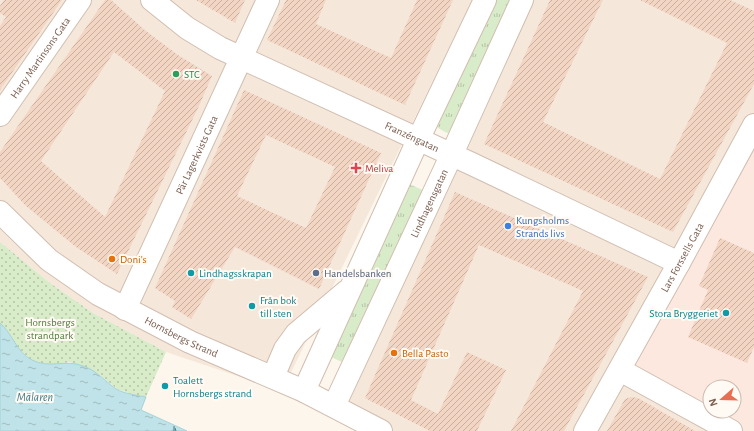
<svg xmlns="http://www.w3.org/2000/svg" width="754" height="431" font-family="'Alegreya Sans',sans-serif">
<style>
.residential{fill:#f5e8da}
.commercial{fill:#fde8e0;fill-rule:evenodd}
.grass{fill:url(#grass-tufts)}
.park{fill:url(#park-dots)}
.water{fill:url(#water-ripples);stroke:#a5d3da}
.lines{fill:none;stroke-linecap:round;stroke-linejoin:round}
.ferry{stroke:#437c86;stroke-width:1;stroke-dasharray:5 4;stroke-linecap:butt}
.building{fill:url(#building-hatch);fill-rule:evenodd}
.minor-casing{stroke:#d1beb0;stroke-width:24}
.minor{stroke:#fff;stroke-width:22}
.leisure-dot{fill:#2e9e5b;stroke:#fffaf3;stroke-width:1.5}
.health-dot{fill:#e0444e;stroke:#fffaf3;stroke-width:1.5}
.shop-dot{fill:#3f7fe0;stroke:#fffaf3;stroke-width:1.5}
.food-dot{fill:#e8710a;stroke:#fffaf3;stroke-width:1.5}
.culture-dot{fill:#0f9aa8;stroke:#fffaf3;stroke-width:1.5}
.service-dot{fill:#5c6f8a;stroke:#fffaf3;stroke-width:1.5}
.labels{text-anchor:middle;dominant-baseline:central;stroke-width:4;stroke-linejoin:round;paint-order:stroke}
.street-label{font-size:11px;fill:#7a5c4d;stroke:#fffaf3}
.leisure-label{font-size:11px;fill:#27864d;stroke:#fffaf3;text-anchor:start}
.health-label{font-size:11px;fill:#be3a42;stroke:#fffaf3;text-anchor:start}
.shop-label{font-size:11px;fill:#366cbe;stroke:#fffaf3;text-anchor:start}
.food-label{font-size:11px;fill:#c56008;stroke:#fffaf3;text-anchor:start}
.culture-label{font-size:11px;fill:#0d838f;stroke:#fffaf3;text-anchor:start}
.service-label{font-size:11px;fill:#4e5e75;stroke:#fffaf3;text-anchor:start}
.park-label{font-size:11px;fill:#537a41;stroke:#fffaf3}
.water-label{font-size:12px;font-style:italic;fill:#437c86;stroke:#fffaf3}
</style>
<defs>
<pattern id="grass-tufts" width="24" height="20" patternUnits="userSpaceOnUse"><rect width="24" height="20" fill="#d8ecc9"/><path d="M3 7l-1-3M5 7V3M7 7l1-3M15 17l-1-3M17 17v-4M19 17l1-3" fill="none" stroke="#b4c2a5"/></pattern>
<pattern id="park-dots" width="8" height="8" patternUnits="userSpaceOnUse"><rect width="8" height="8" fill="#d8ecc9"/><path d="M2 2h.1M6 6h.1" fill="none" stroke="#b4c2a5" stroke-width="1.8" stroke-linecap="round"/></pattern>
<pattern id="water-ripples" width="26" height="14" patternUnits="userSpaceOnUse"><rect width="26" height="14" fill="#bfe3e8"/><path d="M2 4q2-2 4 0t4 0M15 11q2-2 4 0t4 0" fill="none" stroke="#a0bbbe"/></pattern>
<pattern id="building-hatch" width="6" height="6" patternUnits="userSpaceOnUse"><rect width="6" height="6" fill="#f3d5c3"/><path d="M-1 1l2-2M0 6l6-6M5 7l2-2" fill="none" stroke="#cab0a1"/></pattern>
</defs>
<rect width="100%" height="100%" fill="#fdf6ec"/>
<g class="residential">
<polygon points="0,0 472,0 282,391 166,352 93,313 50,283 0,242"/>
<polygon points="531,0 754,0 754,127 619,371 731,431 377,431 347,400"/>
</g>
<path class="commercial" d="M754 127V431H731L619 371ZM710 387H734V411H710Z"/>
<g class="grass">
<polygon points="494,0 513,0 450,132 447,133 438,128 437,124"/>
<polygon points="409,184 425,191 344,363 329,356"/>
</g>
<polygon class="park" points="0,242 50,283 93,313 166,352 146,397 131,394 117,389 100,375 70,362 59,364 48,364 39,363 31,360 18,348 8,332 0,323"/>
<path class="water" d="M0 323C13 334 16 352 32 360 49 369 66 359 83 366 96 370 105 381 116 389 125 394 136 395 146 397L141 410 187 431H0Z"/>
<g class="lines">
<polyline class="ferry" points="174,431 174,425 176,431"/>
</g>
<g class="building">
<polygon points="4,0 62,0 0,90 0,26 6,17 0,13 0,6"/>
<path d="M105 0H111L146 31 178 55 212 76 199 106 117 274 76 247 26 206 0 178V152ZM114 52 165 91 105 217 41 161Z"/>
<polygon points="196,0 245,0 235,23"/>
<polygon points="286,0 326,0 316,24 391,58 417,0 453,0 405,105 267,40"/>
<polygon points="550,0 603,0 543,122 660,179 727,43 640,0 730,0 754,11 754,84 673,232 484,144"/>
<path d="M244 90 381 153 319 289 235 247 191 319 172 307 175 301 155 288ZM266 135 335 167 306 228 237 196Z"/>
<polygon points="455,192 648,277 564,431 511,431 583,291 479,245 411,400 438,414 467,352 506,370 477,431 430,431 365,398"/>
<polygon points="720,238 754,253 754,347 747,363 688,337 708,290 699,286"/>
<polygon points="631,397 638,398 695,431 607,431 625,399"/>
</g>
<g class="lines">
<g class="minor-casing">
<g id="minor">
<path id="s1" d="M152 0 187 28 220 48 472 164 679 263"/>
<path id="s2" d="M0 115 80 0"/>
<path id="s3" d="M0 212 49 260 98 294 190 342 304 391 381 431"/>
<path id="s4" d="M125 309 268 0"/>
<polyline points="620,370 731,431"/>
<polyline points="273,377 285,349 296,334 347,291"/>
<polyline points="304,391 418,140 485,0"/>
<path id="s5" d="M334 406 451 156 522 0"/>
<path id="s6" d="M585 431 679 263 754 125"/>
</g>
</g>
<use href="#minor" class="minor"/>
</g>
<circle class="leisure-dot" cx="176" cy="74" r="4"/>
<path class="health-dot" d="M354 162h4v4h4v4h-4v4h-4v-4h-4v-4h4z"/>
<circle class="shop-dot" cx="508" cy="226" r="4"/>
<g class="food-dot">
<circle cx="112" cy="259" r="4"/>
<circle cx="394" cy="353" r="4"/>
</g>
<g class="culture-dot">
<circle cx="191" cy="273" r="4"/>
<circle cx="252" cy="306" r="4"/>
<circle cx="726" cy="313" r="4"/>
<circle cx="165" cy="386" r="4"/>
</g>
<circle class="service-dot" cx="316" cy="273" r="4"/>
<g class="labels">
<g class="street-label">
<text stroke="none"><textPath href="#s2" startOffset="70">Harry Martinsons Gata</textPath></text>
<text stroke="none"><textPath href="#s1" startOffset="295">Franzéngatan</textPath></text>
<text stroke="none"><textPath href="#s4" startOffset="170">Pär Lagerkvists Gata</textPath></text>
<text stroke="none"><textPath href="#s5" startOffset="224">Lindhagensgatan</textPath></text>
<text stroke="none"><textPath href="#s6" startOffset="199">Lars Forssells Gata</textPath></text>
<text stroke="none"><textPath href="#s3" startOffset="222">Hornsbergs Strand</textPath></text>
</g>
<g class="leisure-label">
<text x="184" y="74">STC</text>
</g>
<g class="health-label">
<text x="365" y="168">Meliva</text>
</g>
<g class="shop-label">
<text x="516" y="220">Kungsholms<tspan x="516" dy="13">Strands livs</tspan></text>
</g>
<g class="food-label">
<text x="120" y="259">Doni’s</text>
<text x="402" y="353">Bella Pasto</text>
</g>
<g class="culture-label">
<text x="199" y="273">Lindhagsskrapan</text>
<text x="260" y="300">Från bok<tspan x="260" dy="13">till sten</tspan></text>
<text x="718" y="313" text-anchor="end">Stora Bryggeriet</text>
<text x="173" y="380">Toalett<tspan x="173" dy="13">Hornsbergs strand</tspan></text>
</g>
<g class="service-label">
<text x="324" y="273">Handelsbanken</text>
</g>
<g class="park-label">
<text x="50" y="322">Hornsbergs<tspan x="50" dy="13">strandpark</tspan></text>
</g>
<g class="water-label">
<text x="35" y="397">Mälaren</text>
</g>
</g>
<g transform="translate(722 399) rotate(250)"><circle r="19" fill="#fffaf3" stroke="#cabbb1"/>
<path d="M0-3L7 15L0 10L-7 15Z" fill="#e76f51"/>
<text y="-6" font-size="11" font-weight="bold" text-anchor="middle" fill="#7a5c4d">N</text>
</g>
</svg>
